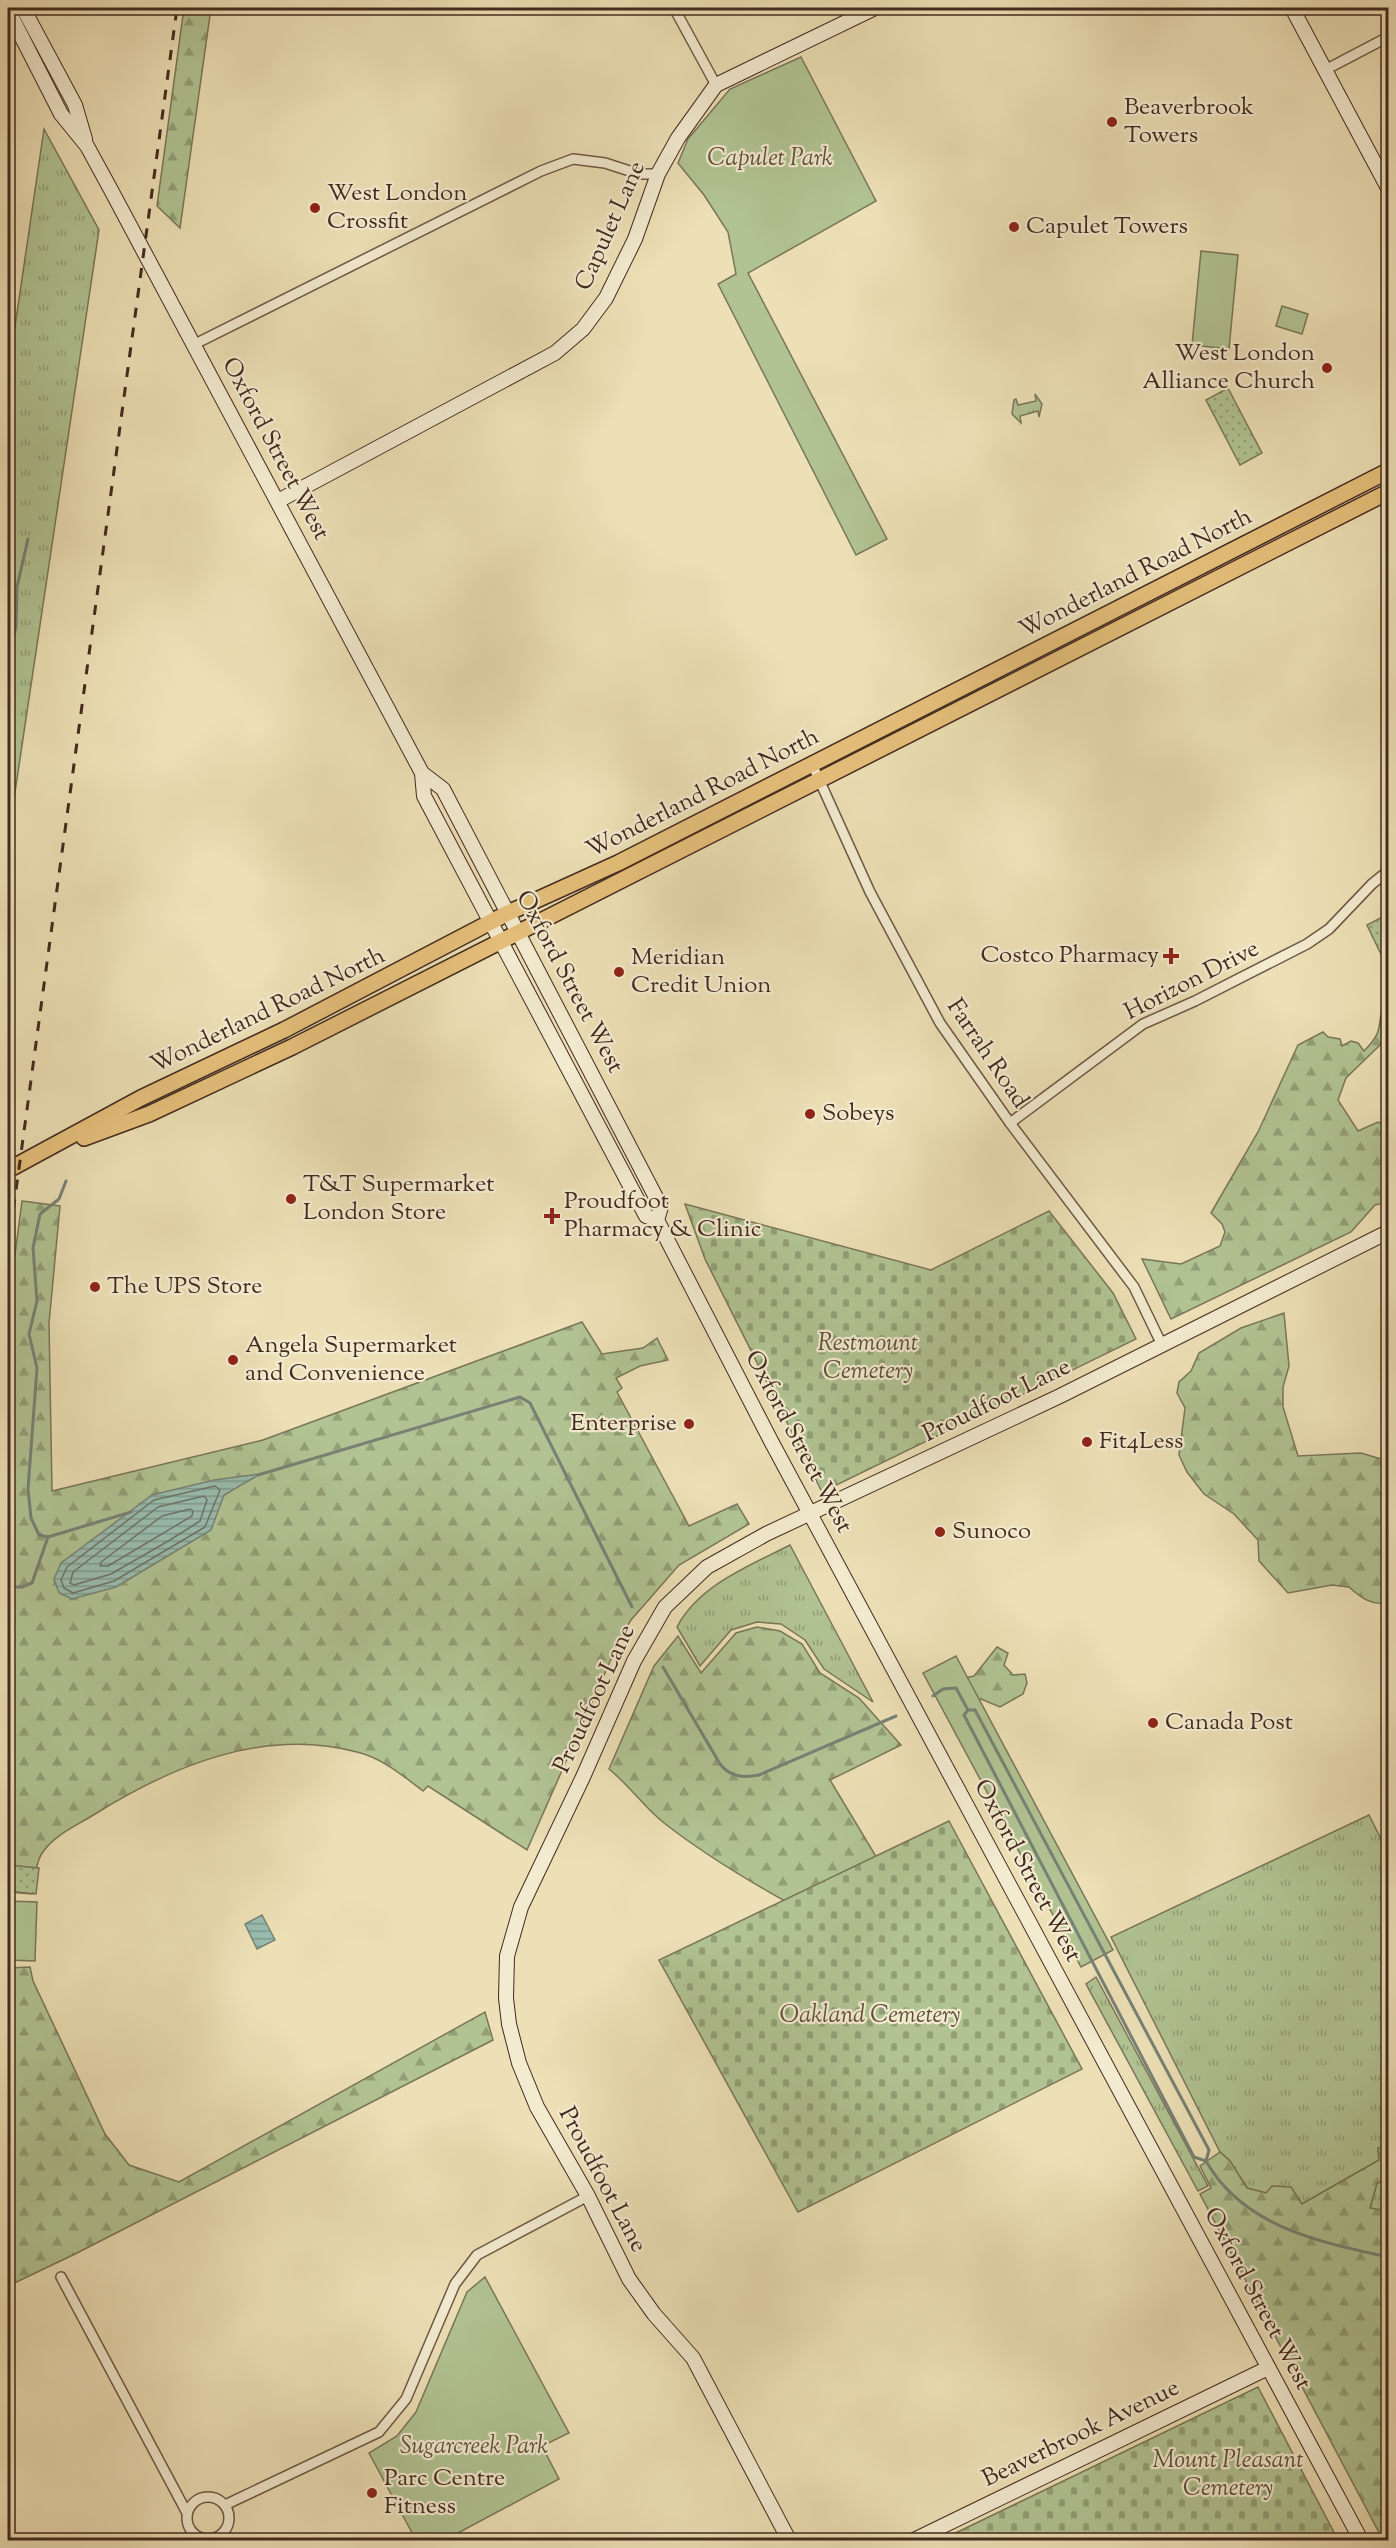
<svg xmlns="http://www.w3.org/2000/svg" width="1396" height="2548" font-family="'Sorts Mill Goudy',serif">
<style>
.grass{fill:url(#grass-tufts);stroke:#7a7659;stroke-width:1.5}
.forest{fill:url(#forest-firs);stroke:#7a7659;stroke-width:1.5}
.cemetery{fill:url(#cemetery-stones);stroke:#7a7659;stroke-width:1.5}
.park{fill:#b1c393;stroke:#7a7659;stroke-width:1.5}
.garden{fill:url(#garden-dots);stroke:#7a7659;stroke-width:1.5}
.water{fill:url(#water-rules);stroke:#778275;stroke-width:1.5}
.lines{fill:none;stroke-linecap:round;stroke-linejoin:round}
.shore{stroke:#6e7467;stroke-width:1.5}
.stream{stroke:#778275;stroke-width:3}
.street-casing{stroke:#6e5845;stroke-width:12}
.secondary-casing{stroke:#432a1f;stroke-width:16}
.primary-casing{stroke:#432a1f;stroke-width:18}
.street{stroke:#f3ebd0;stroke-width:9}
.secondary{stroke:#f3ebd0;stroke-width:14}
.primary{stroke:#e6c07b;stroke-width:15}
.rail{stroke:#432a1f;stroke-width:3;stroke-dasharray:10 10;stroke-linecap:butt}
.poi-dot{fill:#8f2418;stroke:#f3ebd0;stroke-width:2}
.labels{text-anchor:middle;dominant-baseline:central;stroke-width:4.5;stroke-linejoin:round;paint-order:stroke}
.poi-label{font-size:24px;fill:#432a1f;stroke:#f3ebd0;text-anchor:start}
.park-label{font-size:24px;font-style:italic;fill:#5e503c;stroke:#f3ebd0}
.street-label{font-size:24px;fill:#432a1f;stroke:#f3ebd0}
</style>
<defs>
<pattern id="grass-tufts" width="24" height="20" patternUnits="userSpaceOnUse" patternTransform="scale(1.5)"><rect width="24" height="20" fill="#b1c393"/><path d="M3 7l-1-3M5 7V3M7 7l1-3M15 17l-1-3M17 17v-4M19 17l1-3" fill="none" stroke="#929f77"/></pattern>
<pattern id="forest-firs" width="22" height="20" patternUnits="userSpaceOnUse" patternTransform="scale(1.5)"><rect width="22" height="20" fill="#b1c393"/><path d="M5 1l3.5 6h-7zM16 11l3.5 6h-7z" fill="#929f77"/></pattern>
<pattern id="cemetery-stones" width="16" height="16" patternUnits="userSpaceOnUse" patternTransform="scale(1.5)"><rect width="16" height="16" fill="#b1c393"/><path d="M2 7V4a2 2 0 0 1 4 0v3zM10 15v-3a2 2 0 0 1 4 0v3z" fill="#929f77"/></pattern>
<pattern id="garden-dots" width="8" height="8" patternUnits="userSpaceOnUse" patternTransform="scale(1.5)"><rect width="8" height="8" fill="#b1c393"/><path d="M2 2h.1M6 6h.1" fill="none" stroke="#929f77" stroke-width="1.8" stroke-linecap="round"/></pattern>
<pattern id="water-rules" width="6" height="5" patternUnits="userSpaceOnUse" patternTransform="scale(1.5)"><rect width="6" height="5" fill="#99bdaf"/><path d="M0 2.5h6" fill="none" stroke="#7e9a8e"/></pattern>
</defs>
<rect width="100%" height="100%" fill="#ede0b6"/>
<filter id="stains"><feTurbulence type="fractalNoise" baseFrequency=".00333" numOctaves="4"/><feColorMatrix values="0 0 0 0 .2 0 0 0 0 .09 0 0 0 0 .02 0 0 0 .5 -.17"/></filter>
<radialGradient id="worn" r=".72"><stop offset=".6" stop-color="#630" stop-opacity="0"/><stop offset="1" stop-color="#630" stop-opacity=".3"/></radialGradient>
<g class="grass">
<polygon points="44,129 99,230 8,839 8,374"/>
<polygon points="1035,394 1042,404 1039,417 1038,411 1020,416 1021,423 1012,414 1014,400 1016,399 1018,405 1036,401"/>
<path d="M790 1545 873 1702 824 1669 805 1640 781 1624 757 1622 731 1630 700 1666 677 1627C699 1585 749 1566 790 1545Z"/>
<polygon points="1369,1815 1388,1853 1388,2146 1378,2148 1379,2160 1302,2204 1286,2188 1279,2186 1266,2193 1247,2188 1230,2161 1220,2152 1111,1937"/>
<polygon points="1096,1977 1208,2186 1198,2191 1086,1984"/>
<polygon points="1388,2179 1388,2211 1370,2209 1377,2183"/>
</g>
<g class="forest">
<polygon points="184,8 211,8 180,228 157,206"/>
<path d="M1388 999 1387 1034 1379 1046 1346 1078 1338 1100 1358 1131 1378 1122 1384 1125V1139L1388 1148V1202L1375 1205 1351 1232 1171 1319 1142 1259 1181 1264 1220 1246 1225 1232 1222 1224 1211 1213 1258 1132 1298 1045 1323 1032 1328 1037 1340 1039 1342 1046 1351 1041 1358 1043 1364 1051C1387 1028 1375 1024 1385 1000Z"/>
<path d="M22 1201 60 1206 49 1323 52 1491 263 1440 582 1322 602 1354 643 1348 657 1338 668 1360 640 1366 616 1378 622 1388 617 1392 689 1526 737 1504 749 1524 679 1565 631 1620 619 1641 527 1850 428 1786 423 1791C402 1775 382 1758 357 1752 264 1727 172 1766 95 1814 76 1826 53 1835 41 1855 35 1865 34 1883 32 1894L8 1892V1308Z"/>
<path d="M1284 1313 1289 1366 1283 1387V1407L1298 1456 1361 1453 1388 1461V1602C1373 1607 1360 1597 1349 1587L1332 1585 1288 1593 1259 1561 1258 1540 1234 1514 1204 1494 1187 1472 1179 1455 1185 1408 1177 1393 1179 1382 1191 1371 1199 1353 1241 1328Z"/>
<path d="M757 1627 780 1631 802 1644 820 1673 859 1698 901 1745 830 1780 895 1888 940 1983C847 1933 748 1888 664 1823 644 1807 629 1785 609 1769L654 1666 678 1636 701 1673 736 1633Z"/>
<polygon points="997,1647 1008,1653 1004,1665 1013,1675 1025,1674 1027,1683 1023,1694 1000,1707 981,1699 961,1709 959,1679 974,1676"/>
<polygon points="30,1967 33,1981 105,2134 129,2165 179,2182 485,2012 493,2040 75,2254 8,2286 8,1968"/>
<polygon points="1388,2146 1388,2179 1377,2183 1370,2208 1388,2211 1388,2540 1383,2540 1200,2194 1211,2188 1200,2166 1220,2152 1230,2161 1247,2188 1266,2193 1272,2186 1291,2187 1302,2204 1379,2160 1378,2148"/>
</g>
<g class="cemetery">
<polygon points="685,1204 931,1270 1049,1211 1113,1293 1136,1339 822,1492 705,1259"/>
<polygon points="949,1821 1082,2069 798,2212 659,1960"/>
<polygon points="1258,2387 1338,2540 941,2540"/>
</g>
<g class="park">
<polygon points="801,57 876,201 748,273 887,539 856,555 718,284 736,274 728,232 704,195 678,163 688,139 730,89"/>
<polygon points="1201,251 1238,255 1229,349 1192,345"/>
<polygon points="1282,306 1308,314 1302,334 1276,326"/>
<polygon points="956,1656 1113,1950 1081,1967 923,1673"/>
<polygon points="8,1901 37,1902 35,1961 8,1960"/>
<polygon points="485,2277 569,2433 542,2446 559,2479 445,2540 416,2540 369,2453 397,2436 416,2412 467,2292"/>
</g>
<g class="garden">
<polygon points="1228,388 1262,453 1240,465 1206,400"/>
<polygon points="1388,914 1388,969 1367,925"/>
<polygon points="8,1865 39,1868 36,1894 8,1891"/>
</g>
<g class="water">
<polygon points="260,1474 224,1495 211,1530 116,1587 72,1599 59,1593 54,1579 61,1563 152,1495 214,1480"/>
<polygon points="262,1915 275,1940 257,1949 245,1924"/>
</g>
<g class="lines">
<g class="shore">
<polygon points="215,1486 220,1490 205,1527 114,1581 73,1593 64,1588 61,1580 67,1567 154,1500"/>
<polygon points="204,1496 207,1500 200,1521 170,1540 111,1574 74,1585 70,1583 73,1572 158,1507"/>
<polygon points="190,1509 193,1511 192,1516 108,1566 100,1566 101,1562 162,1516"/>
</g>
<g class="stream">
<polyline points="8,659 16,627 17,587 28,539"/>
<polyline points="66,1181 59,1199 40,1214 33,1248 37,1301 29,1334 37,1368 28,1489 31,1518 39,1535 48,1537 131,1512"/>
<polyline points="258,1475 520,1397 530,1403 632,1607"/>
<polyline points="8,1587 22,1587 32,1583 48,1537"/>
<path d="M663 1667 720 1764C730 1777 743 1778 759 1775L896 1716"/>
<path d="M933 1696 943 1689 956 1688 968 1710 964 1715 1194 2157 1206 2161C1243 2227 1320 2242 1388 2257"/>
<polyline points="968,1710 975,1710 1209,2150 1206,2161"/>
</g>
<g class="street-casing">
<g id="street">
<polyline points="674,8 716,85"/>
<polyline points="1325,70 1388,37"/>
<polyline points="193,345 541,171 573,159 605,163 639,174 658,174"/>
<polyline points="812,764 870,892 940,1023 1010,1123 1134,1287 1162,1345"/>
<polyline points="1010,1123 1143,1024 1195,1001 1307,944 1329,929 1372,884 1388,871"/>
<polyline points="61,2277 187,2513"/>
<circle cx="208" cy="2518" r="21"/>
<polyline points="225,2505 379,2432 406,2399 455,2284 477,2255 588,2196"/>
</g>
</g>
<g class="secondary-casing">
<g id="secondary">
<polyline points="23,8 75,105 85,139"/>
<polyline points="1292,8 1388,188"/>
<polyline points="8,10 61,114 87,146 111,190 422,773 443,789 661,1207 657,1220"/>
<polyline points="278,501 555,353 583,329 606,298 635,239 658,174 678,138 716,85 875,8"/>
<polyline points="422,773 424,796 646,1216 657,1220 771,1441 1361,2540"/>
<polyline points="789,2540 693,2358 654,2314 629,2279 588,2196 537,2107 519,2063 509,2024 506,1998 507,1956 521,1907 583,1777 634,1661 665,1607 707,1567 766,1534 1060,1396 1388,1232"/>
<polyline points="914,2540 1268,2368"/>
</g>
</g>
<g class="primary-casing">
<g id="primary">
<polyline points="84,1138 149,1114 292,1047 1388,492"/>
<polyline points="8,1170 141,1098 284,1030 508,913 618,863 1388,471"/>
</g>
</g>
<use href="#street" class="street"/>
<use href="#secondary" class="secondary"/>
<use href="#primary" class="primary"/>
<polyline class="rail" points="8,1249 177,8"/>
</g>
<g class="poi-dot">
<circle cx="1112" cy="122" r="6"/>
<circle cx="315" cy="208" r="6"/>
<circle cx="1014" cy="227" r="6"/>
<circle cx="1327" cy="368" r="6"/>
<path d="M1168 947h6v6h6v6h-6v6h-6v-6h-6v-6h6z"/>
<circle cx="619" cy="972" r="6"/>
<circle cx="810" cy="1114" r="6"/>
<circle cx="291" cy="1199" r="6"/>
<path d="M549 1207h6v6h6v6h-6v6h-6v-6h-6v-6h6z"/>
<circle cx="95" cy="1287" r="6"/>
<circle cx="233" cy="1360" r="6"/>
<circle cx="689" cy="1424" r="6"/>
<circle cx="1087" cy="1442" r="6"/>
<circle cx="940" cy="1532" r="6"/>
<circle cx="1153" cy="1723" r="6"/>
<circle cx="372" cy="2493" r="6"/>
</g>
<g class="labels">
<g class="poi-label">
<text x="1124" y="108">Beaverbrook<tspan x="1124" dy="28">Towers</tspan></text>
<text x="327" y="194">West London<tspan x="327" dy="28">Crossfit</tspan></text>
<text x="1026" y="227">Capulet Towers</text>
<text x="1315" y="354" text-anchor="end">West London<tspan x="1315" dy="28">Alliance Church</tspan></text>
<text x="1159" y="956" text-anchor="end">Costco Pharmacy</text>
<text x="631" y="958">Meridian<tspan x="631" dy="28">Credit Union</tspan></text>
<text x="822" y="1114">Sobeys</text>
<text x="303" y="1185">T&amp;T Supermarket<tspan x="303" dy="28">London Store</tspan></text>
<text x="564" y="1202">Proudfoot<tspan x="564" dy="28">Pharmacy &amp; Clinic</tspan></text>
<text x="107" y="1287">The UPS Store</text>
<text x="245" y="1346">Angela Supermarket<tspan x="245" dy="28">and Convenience</tspan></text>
<text x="677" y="1424" text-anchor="end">Enterprise</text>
<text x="1099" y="1442">Fit4Less</text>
<text x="952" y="1532">Sunoco</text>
<text x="1165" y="1723">Canada Post</text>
<text x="384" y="2479">Parc Centre<tspan x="384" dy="28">Fitness</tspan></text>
</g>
<g class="park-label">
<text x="770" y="159">Capulet Park</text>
<text x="868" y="1344">Restmount<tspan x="868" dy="28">Cemetery</tspan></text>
<text x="870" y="2016">Oakland Cemetery</text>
<text x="474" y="2447">Sugarcreek Park</text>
<text x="1228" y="2461">Mount Pleasant<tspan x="1228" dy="28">Cemetery</tspan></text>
</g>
<g class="street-label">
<text transform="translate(611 226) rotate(-66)">Capulet Lane</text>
<text transform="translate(275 449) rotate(62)">Oxford Street West</text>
<text transform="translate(1136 574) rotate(-27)">Wonderland Road North</text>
<text transform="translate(703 794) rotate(-27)">Wonderland Road North</text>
<text transform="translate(1192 981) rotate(-27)">Horizon Drive</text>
<text transform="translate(569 982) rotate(62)">Oxford Street West</text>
<text transform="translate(268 1011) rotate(-26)">Wonderland Road North</text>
<text transform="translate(987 1054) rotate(56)">Farrah Road</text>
<text transform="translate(997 1401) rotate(-26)">Proudfoot Lane</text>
<text transform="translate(798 1442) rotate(62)">Oxford Street West</text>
<text transform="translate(595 1699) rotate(-65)">Proudfoot Lane</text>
<text transform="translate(1027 1871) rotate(62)">Oxford Street West</text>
<text transform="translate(602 2180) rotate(62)">Proudfoot Lane</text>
<text transform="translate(1257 2299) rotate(62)">Oxford Street West</text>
<text transform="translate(1081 2434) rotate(-26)">Beaverbrook Avenue</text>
</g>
</g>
<rect width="1396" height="2548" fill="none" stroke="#ede0b6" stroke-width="30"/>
<rect x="9" y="9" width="1378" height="2530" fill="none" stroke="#432a1f" stroke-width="3"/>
<rect x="15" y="15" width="1366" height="2518" fill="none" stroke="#432a1f" stroke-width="1.5"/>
<rect width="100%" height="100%" filter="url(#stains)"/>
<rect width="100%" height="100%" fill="url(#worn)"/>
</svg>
